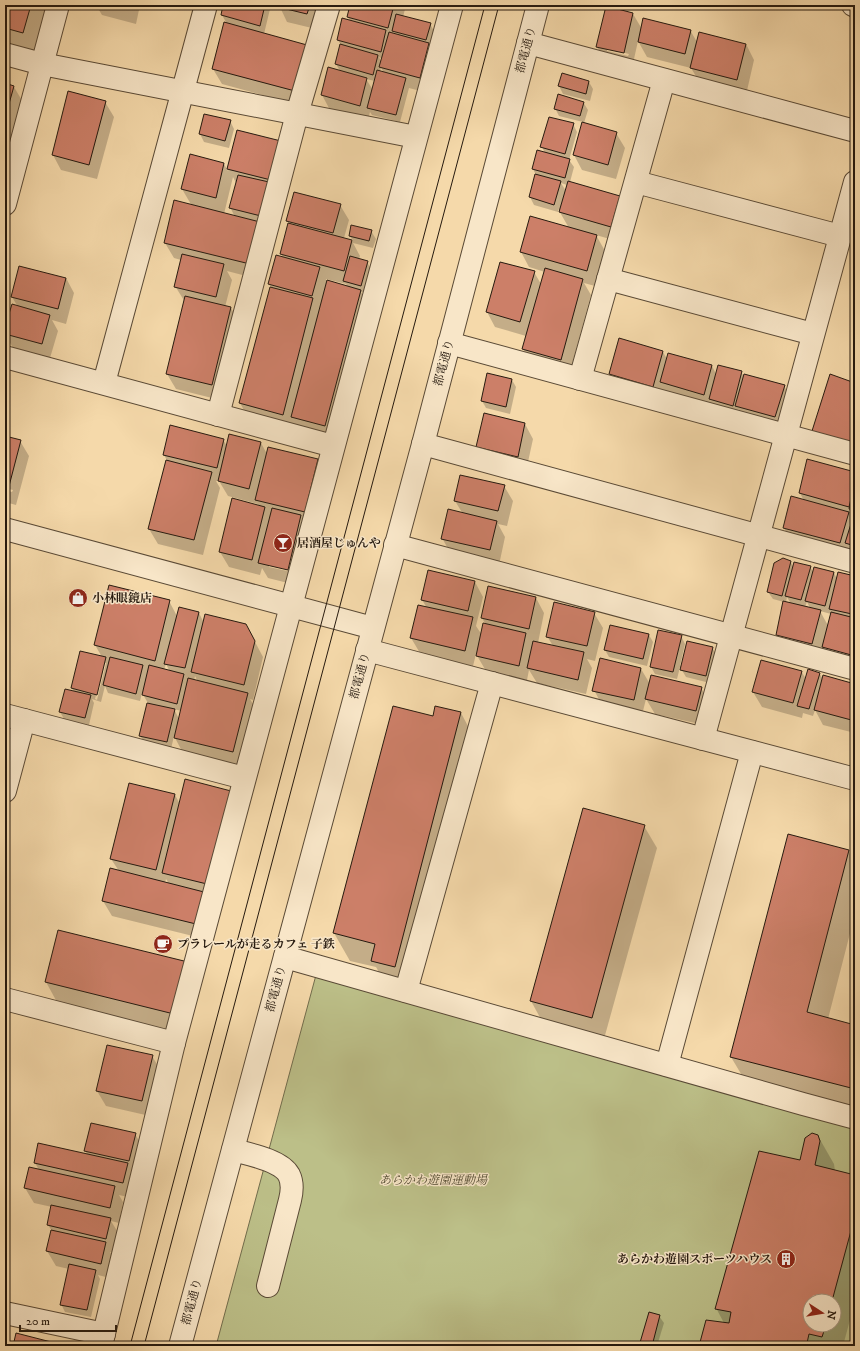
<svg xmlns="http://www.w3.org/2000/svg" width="860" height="1351" font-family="'IM FELL DW Pica','Noto Serif JP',serif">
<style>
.green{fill:#bcbf88;stroke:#716c4c;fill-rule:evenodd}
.shadow{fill:#0003;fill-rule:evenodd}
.building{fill:#cc7f68;stroke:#261a0f}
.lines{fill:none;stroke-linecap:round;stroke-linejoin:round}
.minor-casing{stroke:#5a4a36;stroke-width:24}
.minor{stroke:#f8e6c8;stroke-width:22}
.tram{stroke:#261a0f;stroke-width:1}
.labels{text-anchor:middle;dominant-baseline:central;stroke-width:3;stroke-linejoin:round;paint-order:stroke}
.street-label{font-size:12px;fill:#261a0f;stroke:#f8e6c8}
.poi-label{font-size:12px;font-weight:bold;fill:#261a0f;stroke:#f8e6c8;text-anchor:start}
.park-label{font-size:12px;font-style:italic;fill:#534c33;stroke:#f8e6c8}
</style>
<rect width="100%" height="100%" fill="#f5d9aa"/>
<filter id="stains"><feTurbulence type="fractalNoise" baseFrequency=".005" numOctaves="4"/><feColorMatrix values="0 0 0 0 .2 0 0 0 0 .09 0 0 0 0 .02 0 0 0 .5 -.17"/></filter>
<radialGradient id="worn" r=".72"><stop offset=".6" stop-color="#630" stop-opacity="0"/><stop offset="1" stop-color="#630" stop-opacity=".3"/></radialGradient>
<path class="green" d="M316 975 855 1129V1346H216ZM810 1301H834V1325H810Z"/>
<g class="shadow">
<polygon points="5,5 49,5 36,54 5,46"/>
<polygon points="96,5 140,5 136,24 102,15"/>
<polygon points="224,5 267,5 270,9 264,34 303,106 222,84 213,69 227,24 222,15"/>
<polygon points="279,5 322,5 316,29 287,22"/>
<path d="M351 5H406L403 17 430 24 434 31 428 93 409 88 400 122 372 115 370 112 368 120 330 110 322 95 340 71 336 64 341 45 338 40 350 21 348 17ZM379 57 383 59 382 63ZM381 68 384 73 380 72ZM366 79 375 81 373 90Z"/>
<path d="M633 14 642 29 690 30 697 42 746 44 754 60 746 95 700 83 691 68 647 57 638 41 632 68 606 62 597 47ZM607 48 629 54 628 56 607 51Z"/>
<polygon points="589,82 593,89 590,101 563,94 559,86"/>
<polygon points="5,84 14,87 30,114 16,161 5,158"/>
<polygon points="105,102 114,117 97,179 61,170 53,155"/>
<polygon points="583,102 588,110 584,123 616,133 625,148 616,179 582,170 574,155 583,122 559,116 555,108"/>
<polygon points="204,115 230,121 234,129 229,148 204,142 200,134"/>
<path d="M573 124 577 132 569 160 574 167 570 182 619 196 628 211 620 242 596 235 605 251 595 286 584 283 591 295 569 375 531 364 523 349 526 336 495 327 487 312 500 263 534 272 541 284 545 272 529 267 521 252 530 218 569 228 558 209V212L534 205 530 197 536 175 533 169 545 153 542 147ZM561 183 567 185 566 191Z"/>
<path d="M238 131 280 142 258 279 227 271 232 280 225 307 231 308 239 323 220 400 176 389 167 374 185 302 175 286 181 260 174 258 165 243 192 206 182 189 224 164 228 171ZM233 177 236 183 230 207 235 217 224 214Z"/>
<path d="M340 205 349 220 344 238 353 241 350 236 371 231 376 239 373 248 353 243 360 256 359 259 367 262 371 269 365 293 361 292 373 312 337 447 252 425 240 403 272 289 269 284 283 258 281 254 289 223 287 221ZM326 279 346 284 348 287 327 282Z"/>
<polygon points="66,278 74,293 66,324 52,320 58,331 50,358 13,348 5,334 5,331 18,307 12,297"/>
<polygon points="620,339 663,352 667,359 712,366 716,374 741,372 744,377 784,386 793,401 784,432 745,421 738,409 737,412 669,397 665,390 662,401 619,389 610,374"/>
<polygon points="512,380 516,387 510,414 486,408 482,401"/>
<polygon points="855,384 855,457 822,446"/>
<polygon points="525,424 533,439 526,471 485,462 477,447"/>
<polygon points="5,437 20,441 29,456 16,505 5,502 5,490 12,492 13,490 5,488"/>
<path d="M223 440 227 446 261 443 267 454 317 460 326 475 296 585 268 578 262 568 260 575 229 567 220 552 233 500 259 506 258 504 228 496 219 481H216L220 488 203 555 158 544 149 529 168 462 164 455ZM269 565 293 570 292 572 269 567Z"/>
<polygon points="855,473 855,558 792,543 784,528 804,501 800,493"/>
<polygon points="504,486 513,501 507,526 498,524 505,537 499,565 451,554 442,538 463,514 455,501"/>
<path d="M790 561 794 568 810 567 814 573H834L837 579 855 578V668L831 662 823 648 821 658 785 650 777 635 784 602 773 599 768 592ZM787 597 791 604 786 602ZM807 602 810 608 805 607ZM820 611 831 614 828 625 826 622Z"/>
<polygon points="429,571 475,582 483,597 476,626 482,635 486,625 482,618 536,598 544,613 538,643 553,646 547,636 594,613 603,628 595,661 587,659 592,668 586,694 537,683 529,670 527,680 486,671 476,654 473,666 420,653 411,638 427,608 422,600"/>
<path d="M110 586 169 601 177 616 199 613 204 623 246 625 263 657 253 700 250 699 256 709 241 767 183 753 174 736 171 749 144 743 140 735 148 703 142 693 140 701 108 693 105 686 101 702 92 699 94 703 89 725 64 719 60 712 74 692 72 688 102 657 95 645ZM104 663H106L97 700 95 699ZM166 664 170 672 164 670ZM195 676 198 682 194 681ZM174 709 181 711 179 719Z"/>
<polygon points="649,635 653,642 647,666 609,657 605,650"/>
<polygon points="681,636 685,644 680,666 712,648 717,655 710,683 686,677 680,667 677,679 655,674 651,667"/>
<polygon points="641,669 650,684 701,688 710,703 704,725 655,714 646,699 642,715 602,705 594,690"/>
<polygon points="801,671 806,679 819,673 823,679 855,685 855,733 823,725 815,710 813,716 803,713 802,718 762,707 753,692"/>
<polygon points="461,713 476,741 411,994 388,988 376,967 350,961 334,933 433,717"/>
<path d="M231 792 205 939 112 916 103 901 119 871 111 859 175 795 180 804ZM166 879 169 884 165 883Z"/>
<polygon points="644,826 657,848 604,1039 543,1023 531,1001"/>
<polygon points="848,851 855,863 855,914 828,1019 855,1026 855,1112 747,1084 731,1057"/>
<polygon points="59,931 187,963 187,1036 58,1004 46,982"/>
<polygon points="152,1056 161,1071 150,1116 106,1106 97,1091"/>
<polygon points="135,1134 144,1149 132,1198 119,1195 123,1202 119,1223 111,1221 119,1234 115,1253 110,1252 114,1258 110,1278 98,1275 100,1279 91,1317 65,1312 61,1304 69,1269 56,1266 47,1251 52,1231 48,1225 52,1207 34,1203 25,1188 30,1168 39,1170 35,1163 88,1156 85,1150"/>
<path d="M818 1136 834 1164 835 1171 855 1176V1301L843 1346H700L724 1323 716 1308 801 1161ZM810 1301H834V1325H810Z"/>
<polygon points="659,1316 664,1323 657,1346 640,1346"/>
</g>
<g class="building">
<polygon points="5,5 31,5 23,33 5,28"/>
<polygon points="112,5 128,5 127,9"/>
<polygon points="223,5 265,5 260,26 221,15"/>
<polygon points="278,5 310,5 307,14 278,7"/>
<polygon points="350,5 394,5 388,28 347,17"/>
<polygon points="606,6 633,13 624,53 596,47"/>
<polygon points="396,14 431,23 426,40 392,31"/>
<polygon points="342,18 386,30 381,52 337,40"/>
<polygon points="643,18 691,30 685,54 638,42"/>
<polygon points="224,22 307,45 295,91 212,69"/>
<polygon points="389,32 429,43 420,78 379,67"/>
<polygon points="699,32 746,44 737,80 690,68"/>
<polygon points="340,44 378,55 373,75 335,64"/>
<polygon points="328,67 367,78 360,106 321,95"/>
<polygon points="377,70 406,78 396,115 367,108"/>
<polygon points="562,73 589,81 586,94 558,86"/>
<polygon points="5,83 14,86 5,118"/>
<polygon points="68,91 106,101 89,165 52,155"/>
<polygon points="558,94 584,102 580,116 554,109"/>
<polygon points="204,114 231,120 225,141 199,134"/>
<polygon points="549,117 574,123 565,154 540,147"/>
<polygon points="582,122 617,132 608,165 573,155"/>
<polygon points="237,130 281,141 271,180 227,169"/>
<polygon points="537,150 570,159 565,178 532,169"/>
<polygon points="190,154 224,163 216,198 181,189"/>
<polygon points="535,174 561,181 554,205 529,197"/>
<polygon points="238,175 269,182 261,216 229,208"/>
<polygon points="568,181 620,196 611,227 559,212"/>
<polygon points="294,192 341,204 333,233 286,221"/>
<polygon points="174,200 260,222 250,264 164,243"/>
<polygon points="530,216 597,235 587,271 520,252"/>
<polygon points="288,223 352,240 344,271 280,254"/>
<polygon points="351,225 372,230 369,241 349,236"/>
<polygon points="182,254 224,264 216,297 174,287"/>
<polygon points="276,255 320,267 312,296 268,284"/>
<polygon points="350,256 368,261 361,286 343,281"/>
<polygon points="500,262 535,271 520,322 486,312"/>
<polygon points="19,266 66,278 58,309 11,297"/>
<polygon points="545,268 583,279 561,360 522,349"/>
<polygon points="327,280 361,290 325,426 291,417"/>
<polygon points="270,287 313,298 283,415 239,403"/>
<polygon points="185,296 231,307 212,385 166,374"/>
<polygon points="12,304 50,315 42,344 5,334 5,327"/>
<polygon points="619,338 663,351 653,387 609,374"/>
<polygon points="668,353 712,365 704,395 660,382"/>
<polygon points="718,365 742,371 733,406 709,399"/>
<polygon points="487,373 512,379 506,407 481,401"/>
<polygon points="744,374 785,385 775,417 735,406"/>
<polygon points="830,374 855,383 855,432 851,443 812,431"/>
<polygon points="484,413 525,423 518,457 476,447"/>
<polygon points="170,425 224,439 217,468 163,455"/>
<polygon points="229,434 261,442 249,489 218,481"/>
<polygon points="5,436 21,440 8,490 5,489"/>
<polygon points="268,447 318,459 305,512 255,500"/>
<polygon points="807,459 855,472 855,482 849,507 799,493"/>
<polygon points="166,460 212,472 194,540 148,529"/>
<polygon points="460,475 505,485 498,511 454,501"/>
<polygon points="855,488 855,511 849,509"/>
<polygon points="791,496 849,512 840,543 783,528"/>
<polygon points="232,498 265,507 252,560 219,552"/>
<polygon points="272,508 301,515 288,570 258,563"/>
<polygon points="448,509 497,521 490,550 441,539"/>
<polygon points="854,514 855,514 855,546 845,543"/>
<polygon points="783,558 791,561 782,596 767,592 774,563"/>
<polygon points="794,562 811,566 801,600 785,596"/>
<polygon points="814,567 834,572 825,606 805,601"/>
<polygon points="428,570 475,581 468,611 421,600"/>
<polygon points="838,572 855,576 855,603 852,614 829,609"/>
<polygon points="109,585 170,600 155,661 94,645"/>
<polygon points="488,586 536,597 529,629 481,618"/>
<polygon points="783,601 821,610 812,644 776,635"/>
<polygon points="554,602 595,612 587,646 546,637"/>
<polygon points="418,605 473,617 465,651 410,638"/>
<polygon points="179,607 199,612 185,668 164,664"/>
<polygon points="831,612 855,618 855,656 822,647"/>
<polygon points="205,614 246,624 255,641 244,685 191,672"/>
<polygon points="483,623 526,633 519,666 476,656"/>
<polygon points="610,625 649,634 643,659 604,650"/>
<polygon points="658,630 682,635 673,672 650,667"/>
<polygon points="533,641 584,652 578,680 527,668"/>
<polygon points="687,641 713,647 706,676 680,670"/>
<polygon points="80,651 106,657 97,695 71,688"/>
<polygon points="110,657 143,665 136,694 103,685"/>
<polygon points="600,658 641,668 634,700 592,691"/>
<polygon points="761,660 802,671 793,703 752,692"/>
<polygon points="149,665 184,674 177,704 142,695"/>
<polygon points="808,669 820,673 809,709 797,706"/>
<polygon points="651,675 702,687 696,711 645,699"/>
<polygon points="823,675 855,684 855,721 814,710"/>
<polygon points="188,678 248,693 233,752 174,738"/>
<polygon points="65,689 91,695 85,718 59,712"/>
<polygon points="147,703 175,709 167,742 139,736"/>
<polygon points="393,706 433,716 435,706 461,712 395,967 371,961 375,944 333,933"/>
<polygon points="185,779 231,791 207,884 162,873"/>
<polygon points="129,783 175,794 156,870 110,859"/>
<polygon points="583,808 645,825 592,1018 530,1001"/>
<polygon points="788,834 849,850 807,1012 855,1025 855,1089 730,1057"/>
<polygon points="110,868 204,892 196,924 102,901"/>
<polygon points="58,930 188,962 174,1014 45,982"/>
<polygon points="107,1045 153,1055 142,1101 96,1091"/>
<polygon points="91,1123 136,1133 129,1161 84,1151"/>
<polygon points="812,1133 818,1135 820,1141 815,1165 855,1175 855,1216 832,1301 810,1301 810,1325 826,1325 822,1337 809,1334 807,1343 813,1346 699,1346 706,1320 729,1323 731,1312 715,1309 759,1151 800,1160 805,1138"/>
<polygon points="38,1143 128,1163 123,1183 34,1163"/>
<polygon points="29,1167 115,1186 110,1208 24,1188"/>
<polygon points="51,1205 111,1218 106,1239 47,1225"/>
<polygon points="51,1230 106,1242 101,1264 46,1251"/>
<polygon points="69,1264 96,1270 87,1310 60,1305"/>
<polygon points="649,1312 660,1315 652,1346 639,1346"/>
<polygon points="16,1333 59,1344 61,1346 13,1346"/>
</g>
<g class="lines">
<g class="minor-casing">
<g id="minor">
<polyline points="853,5 855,6"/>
<polyline points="528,43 855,131"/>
<polyline points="5,54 42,64 416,137"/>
<polyline points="636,182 840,236"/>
<polyline points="5,204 58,5"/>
<polyline points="608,279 813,334"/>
<polyline points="449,343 855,454"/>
<polyline points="5,357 333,446"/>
<polyline points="580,379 664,80"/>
<polyline points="104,383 206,5"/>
<polyline points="218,415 297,114 329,5"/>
<polyline points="423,444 855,562"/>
<polyline points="5,529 373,628"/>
<polyline points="395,545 855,669"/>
<polyline points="367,650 855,779"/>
<polyline points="5,715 244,778"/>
<polyline points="703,739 855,182"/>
<polyline points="5,791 24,720"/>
<polyline points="285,957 803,1104 855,1118"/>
<polyline points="406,991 492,683"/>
<polyline points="5,999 174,1043"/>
<polyline points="667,1065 752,752"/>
<path d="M233 1150C248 1154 281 1160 289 1175 293 1183 292 1192 290 1200L268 1286"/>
<polyline points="5,1313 104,1334"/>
<polyline points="101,1346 174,1043 452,5"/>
<polyline points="180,1346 423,444 538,5"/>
</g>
</g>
<use href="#minor" class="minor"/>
<g class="tram">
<polyline points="130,1346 485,5"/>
<polyline points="144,1346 499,5"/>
</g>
</g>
<defs>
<g id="bar-disc" transform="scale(1)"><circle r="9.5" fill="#8f2418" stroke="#f8e6c8"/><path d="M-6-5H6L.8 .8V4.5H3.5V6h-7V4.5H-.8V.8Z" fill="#fff"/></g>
<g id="shop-disc" transform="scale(1)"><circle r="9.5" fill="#8f2418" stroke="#f8e6c8"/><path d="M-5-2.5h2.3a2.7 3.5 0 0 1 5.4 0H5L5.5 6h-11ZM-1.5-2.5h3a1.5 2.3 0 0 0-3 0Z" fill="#fff"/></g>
<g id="cafe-disc" transform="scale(1)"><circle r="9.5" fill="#8f2418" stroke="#f8e6c8"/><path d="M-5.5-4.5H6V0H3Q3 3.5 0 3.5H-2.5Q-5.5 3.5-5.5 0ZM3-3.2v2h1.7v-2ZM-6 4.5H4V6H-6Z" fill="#fff"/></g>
<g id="building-disc" transform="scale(1)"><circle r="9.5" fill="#8f2418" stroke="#f8e6c8"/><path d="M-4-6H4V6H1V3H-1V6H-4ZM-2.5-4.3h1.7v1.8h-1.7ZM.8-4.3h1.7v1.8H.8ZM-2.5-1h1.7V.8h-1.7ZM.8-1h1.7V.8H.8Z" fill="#fff"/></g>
</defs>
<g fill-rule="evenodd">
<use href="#bar-disc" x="283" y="543"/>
<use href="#shop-disc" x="78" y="598"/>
<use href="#cafe-disc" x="163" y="944"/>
<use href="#building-disc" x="786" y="1259"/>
</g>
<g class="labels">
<g class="street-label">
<text transform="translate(526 50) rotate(-75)">都電通り</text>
<text transform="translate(444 363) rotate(-75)">都電通り</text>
<text transform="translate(360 676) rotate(-75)">都電通り</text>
<text transform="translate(276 989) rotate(-75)">都電通り</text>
<text transform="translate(192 1302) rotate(-75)">都電通り</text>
</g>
<g class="poi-label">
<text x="297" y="543">居酒屋じゅんや</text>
<text x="92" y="598">小林眼鏡店</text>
<text x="177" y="944">プラレールが走るカフェ 子鉄</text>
<text x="772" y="1259" text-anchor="end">あらかわ遊園スポーツハウス</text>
</g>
<g class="park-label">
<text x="433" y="1180">あらかわ遊園運動場</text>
</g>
</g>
<rect width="860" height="1351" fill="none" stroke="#f5d9aa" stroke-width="20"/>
<rect x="6" y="6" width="848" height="1339" fill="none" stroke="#261a0f" stroke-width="2"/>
<rect x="10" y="10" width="840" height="1331" fill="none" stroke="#261a0f"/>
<g transform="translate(822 1313) rotate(102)"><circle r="19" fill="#f8e6c8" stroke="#a4947e"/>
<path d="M0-3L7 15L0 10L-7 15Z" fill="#8f2418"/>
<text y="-6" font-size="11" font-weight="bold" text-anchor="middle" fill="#261a0f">N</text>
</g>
<path d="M20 1325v6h96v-6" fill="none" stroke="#261a0f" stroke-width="2"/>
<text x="26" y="1325" font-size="12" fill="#261a0f" stroke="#f8e6c8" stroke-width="3" paint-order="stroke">20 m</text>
<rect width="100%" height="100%" filter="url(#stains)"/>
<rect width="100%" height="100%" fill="url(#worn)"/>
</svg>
